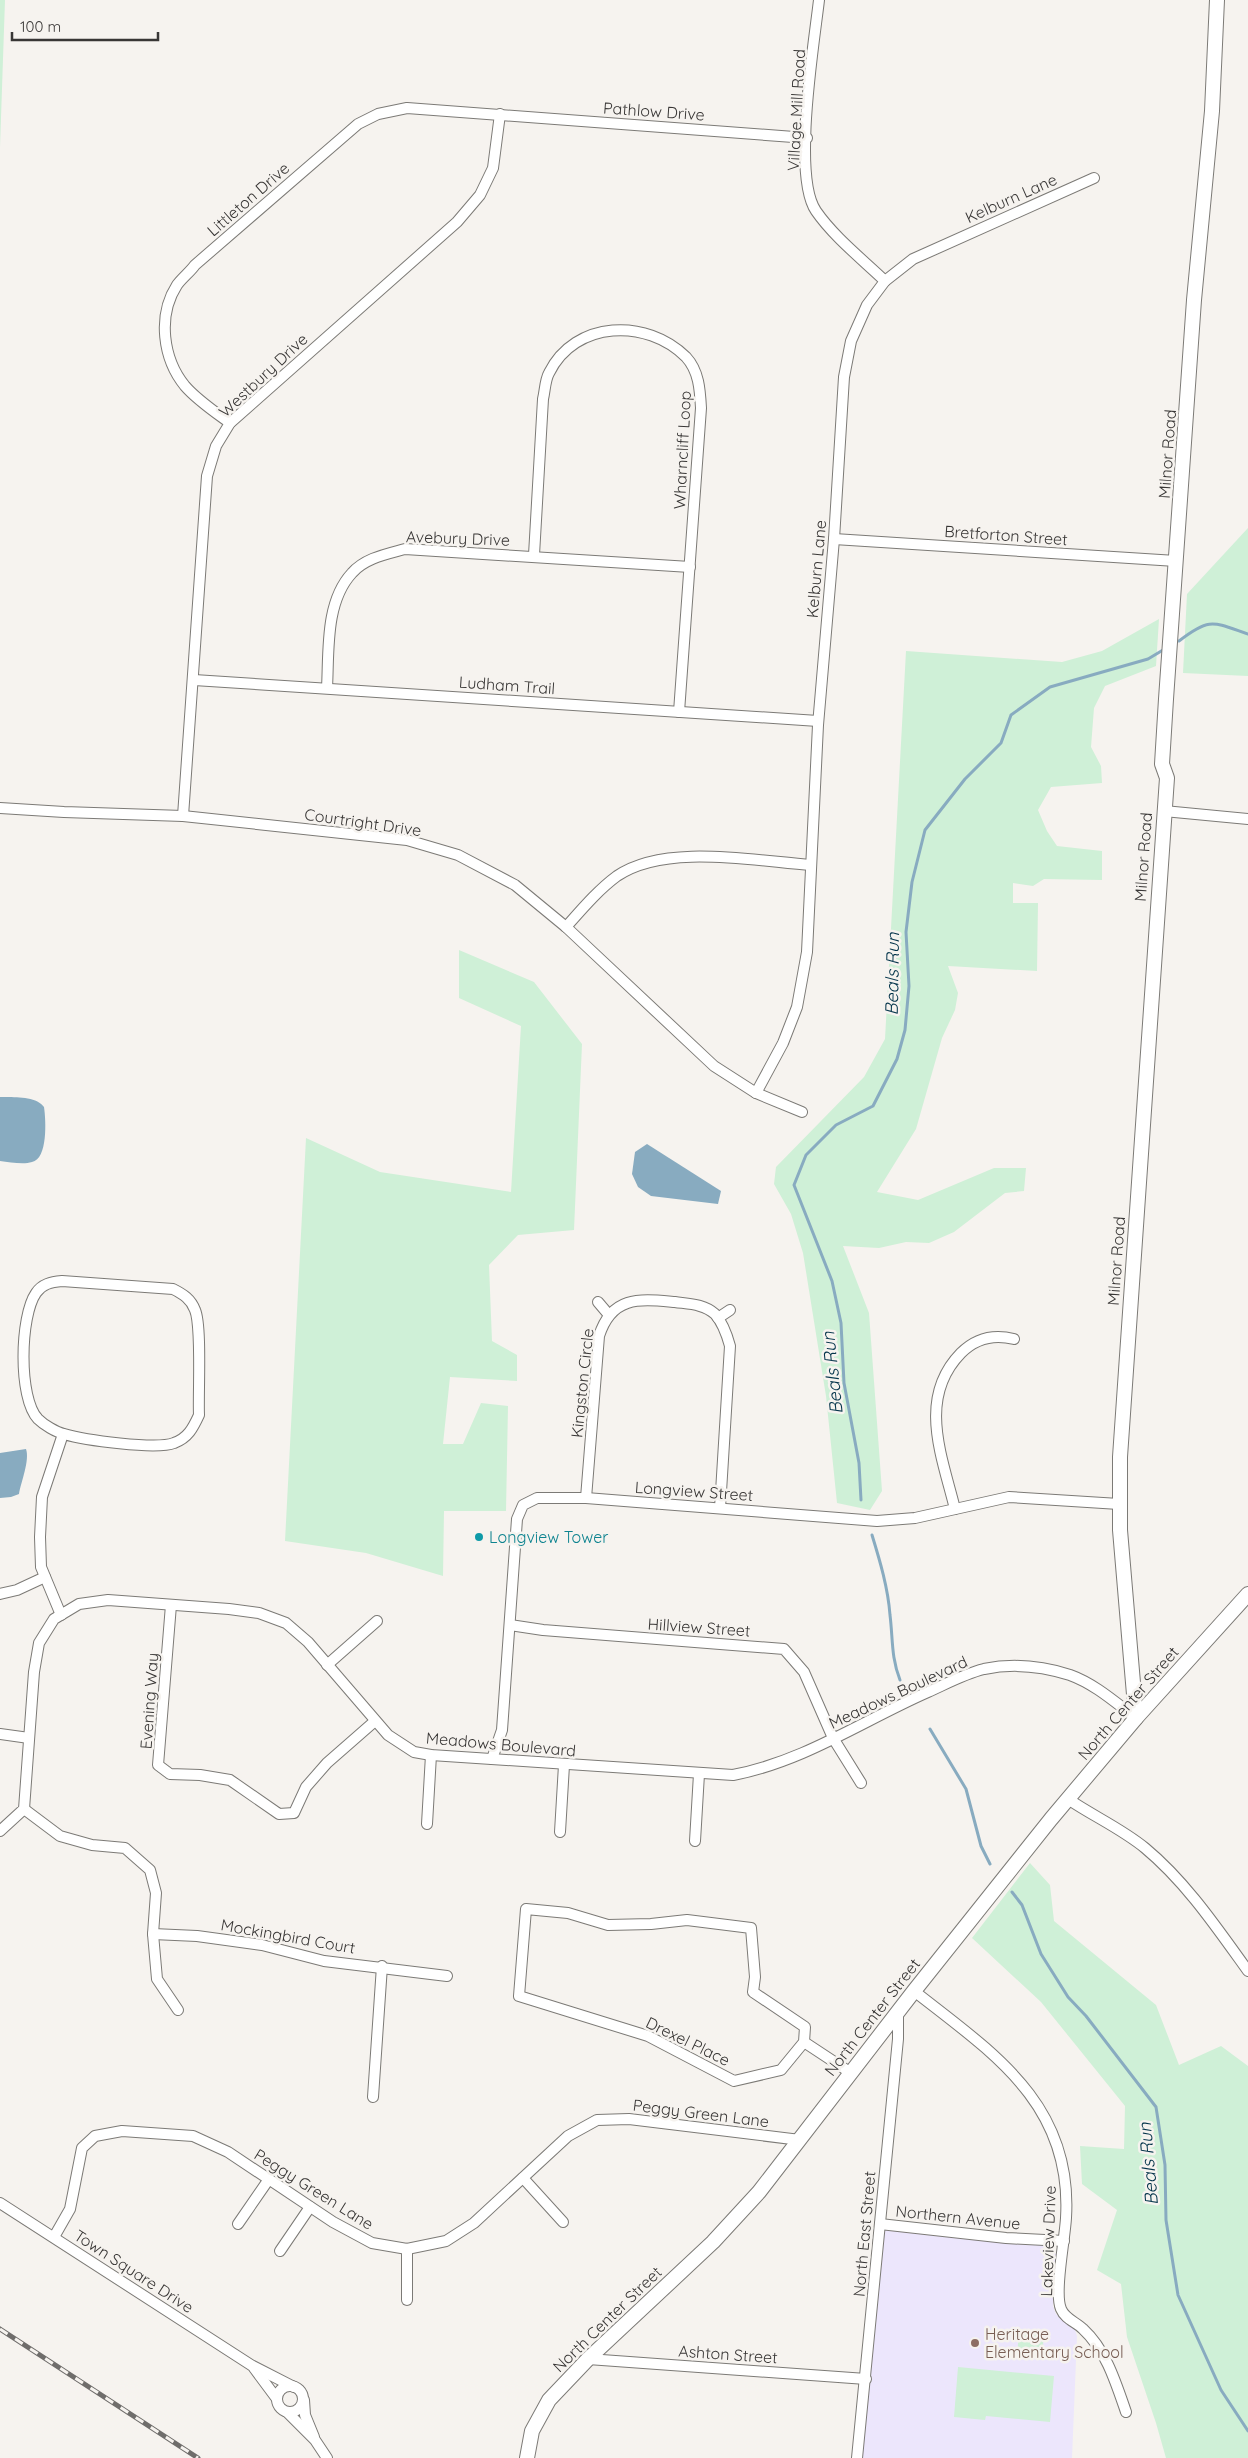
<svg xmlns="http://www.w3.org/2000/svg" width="1248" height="2458" font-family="Quicksand,sans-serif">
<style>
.education{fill:#ece6fc}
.green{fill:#cff0d7}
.water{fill:#88abc0}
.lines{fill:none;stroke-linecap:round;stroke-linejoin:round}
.stream{stroke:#88abc0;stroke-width:3}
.minor-casing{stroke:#7c7a76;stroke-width:12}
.major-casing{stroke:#7c7a76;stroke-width:16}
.minor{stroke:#fff;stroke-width:10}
.major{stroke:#fff;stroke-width:14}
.rail-casing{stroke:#6f6d6b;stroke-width:5}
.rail{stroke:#f6f3ef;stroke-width:3;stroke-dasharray:9;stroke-linecap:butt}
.culture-dot{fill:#0f9aa8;stroke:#f6f3ef;stroke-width:2}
.education-dot{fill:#8d6e63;stroke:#f6f3ef;stroke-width:2}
.labels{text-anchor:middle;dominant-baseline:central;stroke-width:5;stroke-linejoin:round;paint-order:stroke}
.street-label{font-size:16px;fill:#383635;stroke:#f6f3ef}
.culture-label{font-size:16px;fill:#0d838f;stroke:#f6f3ef;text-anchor:start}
.education-label{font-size:16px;fill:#785e54;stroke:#f6f3ef;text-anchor:start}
.water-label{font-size:18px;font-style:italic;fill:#03344a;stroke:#f6f3ef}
</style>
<rect width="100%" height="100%" fill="#f6f3ef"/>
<polygon class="education" points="884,2230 1050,2244 1054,2249 1056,2255 1053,2306 1056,2314 1074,2327 1077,2336 1072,2458 862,2458"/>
<g class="green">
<polygon points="0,0 5,0 0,147"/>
<polygon points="1248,528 1248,676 1183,673 1187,594"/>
<polygon points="1159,619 1156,666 1105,686 1094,708 1091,747 1101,766 1102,783 1051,787 1038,810 1047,831 1057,846 1102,851 1102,880 1044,879 1033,886 1013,883 1013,903 1038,903 1037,971 948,966 958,993 955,1010 942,1038 916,1129 877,1192 918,1200 994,1168 1026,1168 1024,1191 1005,1193 954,1232 929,1243 906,1242 879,1248 843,1246 869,1313 882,1491 870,1510 837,1503 826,1396 803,1253 791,1214 774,1184 776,1167 864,1077 885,1039 906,651 1062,662 1102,651"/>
<polygon points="459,950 534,982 582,1044 574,1230 518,1235 489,1265 492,1341 517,1355 517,1381 450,1377 443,1444 463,1444 481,1403 508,1406 506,1511 444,1511 443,1576 366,1553 285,1541 306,1138 380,1172 511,1192 521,1026 459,998"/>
<polygon points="1030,1863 1050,1885 1054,1921 1156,2005 1179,2065 1221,2046 1248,2066 1248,2458 1166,2458 1156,2423 1127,2337 1121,2284 1097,2270 1117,2210 1082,2184 1080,2146 1124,2149 1125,2106 1041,2002 972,1938"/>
<polygon points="1019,2332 1044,2334 1042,2357 1017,2356"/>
<polygon points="958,2367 1054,2376 1050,2422 986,2416 985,2420 954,2417"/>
</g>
<g class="water">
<path d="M0 1097C12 1097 37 1096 44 1107 46 1120 48 1159 32 1162 23 1165 10 1162 0 1161Z"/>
<polygon points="647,1144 721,1191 718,1204 651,1196 638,1187 632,1174 635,1152"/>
<path d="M26 1449C30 1460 21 1482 19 1494L11 1497 0 1498V1453Z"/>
</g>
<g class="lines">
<g class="stream">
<path d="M1179 641C1210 617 1213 622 1248 634"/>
<polyline points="861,1500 859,1463 844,1383 841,1323 832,1281 794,1185 806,1155 836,1125 873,1106 897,1059 905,1030 909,986 906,932 912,882 925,830 965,779 1001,743 1011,715 1050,687 1148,659 1163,650"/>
<path d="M872 1535C880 1561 888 1588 890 1615 893 1639 891 1657 900 1680"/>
<polyline points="930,1729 966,1789 981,1846 990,1864"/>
<polyline points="1012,1892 1022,1905 1041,1954 1068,1997 1086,2016 1156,2107 1165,2165 1166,2220 1178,2295 1221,2390 1248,2431"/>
</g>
<g class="minor-casing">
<g id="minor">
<path d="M819 0C814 44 792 176 816 211 834 237 862 259 885 281"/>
<path d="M230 423C215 412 197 400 185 386 163 359 157 316 177 285 182 278 190 272 195 265L358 124 378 114 407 108 807 138"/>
<polyline points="834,539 1176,561"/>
<path d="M534 555 543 399C545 391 545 380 549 373 575 320 647 318 686 357 699 371 700 390 701 408L679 712"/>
<polyline points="194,680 818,721"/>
<path d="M327 688C329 651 325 602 352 573 365 558 387 554 405 549L690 567"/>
<polyline points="0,808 64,812 183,816 407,840 458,855 515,885 566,927 714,1066 756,1093 802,1112"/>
<polyline points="1164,811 1248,819"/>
<polyline points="183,816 207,476 216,446 230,423 457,222 480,195 493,168 500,114"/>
<path d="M566 927C582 909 598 890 617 876 665 843 755 861 811 865"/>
<polyline points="756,1093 783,1043 797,1007 807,952 818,725 834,539 844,377 851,341 867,305 885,281 913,259 1094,178"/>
<path d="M62 1281 173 1289C183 1294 191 1299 195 1310 202 1326 198 1394 199 1415 193 1428 188 1438 174 1443 156 1450 84 1440 64 1434 56 1432 44 1425 38 1419 18 1398 20 1316 36 1293 42 1284 51 1282 62 1281Z"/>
<polyline points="598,1302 609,1315"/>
<polyline points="718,1318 730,1310"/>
<path d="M586 1498 599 1336C612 1295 640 1299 675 1302 689 1304 704 1304 715 1314 723 1323 727 1335 730 1346L720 1508"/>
<path d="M955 1509C942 1456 917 1398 961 1353 976 1338 994 1334 1014 1339"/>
<polyline points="0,1594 17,1590 45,1577"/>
<polyline points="171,1605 158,1765 170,1774 200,1775 230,1780 279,1814 294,1813 306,1787 327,1763 375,1721"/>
<polyline points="61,1615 41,1567 40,1537 42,1497 63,1434"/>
<polyline points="510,1625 543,1630 784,1649 804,1672 833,1738 861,1783"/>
<polyline points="327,1665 377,1621"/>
<polyline points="0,1734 29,1738"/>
<polyline points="492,1759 502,1730 517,1519 523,1505 537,1498 586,1498 877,1521 915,1518 1009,1497 1119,1504"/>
<path d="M1068 1799C1093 1816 1122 1829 1145 1848 1186 1882 1217 1928 1248 1971"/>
<polyline points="24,1809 60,1836 92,1845 125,1848 150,1870 156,1893 153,1934 157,1979 178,2010"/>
<polyline points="427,1824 431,1755"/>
<path d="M0 1831 24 1809 34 1672 39 1643 54 1619 79 1604 108 1600 229 1609 259 1613 286 1623 308 1642 388 1735 414 1752 431 1755 733 1775C803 1762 864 1720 928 1692 946 1684 964 1674 984 1669 1013 1663 1042 1666 1070 1675 1095 1684 1116 1703 1136 1718"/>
<polyline points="560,1832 564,1765"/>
<polyline points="695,1841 699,1774"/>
<polyline points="153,1934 197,1936 262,1945 324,1961 447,1976"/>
<path d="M914 1991C993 2053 1073 2104 1066 2218 1065 2238 1054 2293 1061 2309 1065 2319 1076 2322 1083 2329 1106 2350 1116 2383 1126 2412"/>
<polyline points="804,2042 781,2070 734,2081 648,2036 519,1996 526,1909 568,1913 608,1925 651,1924 687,1920 751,1928 755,1977 753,1992 805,2027 804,2042 851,2073"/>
<polyline points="373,2097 382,1966"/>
<polyline points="523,2178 563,2222"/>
<polyline points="0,2203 251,2365 294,2387"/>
<polyline points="238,2224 269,2179"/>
<polyline points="880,2224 1006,2238 1064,2241"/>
<polyline points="54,2237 70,2209 82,2148 95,2136 122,2131 193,2136 228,2152 333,2222 372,2243 407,2249 446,2241 474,2223 568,2136 597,2120 629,2119 800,2140"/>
<polyline points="407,2249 407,2300"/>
<polyline points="280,2251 310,2207"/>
<polyline points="588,2359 866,2379"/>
<polyline points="254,2368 277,2399"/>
<circle cx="290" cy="2399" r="13"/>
<polyline points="304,2400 305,2415 314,2437"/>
<polyline points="287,2412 315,2440 327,2458"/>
<polyline points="857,2458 898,2039 898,2012"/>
</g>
</g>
<g class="major-casing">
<g id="major">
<polyline points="1136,1718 1120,1530 1120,1457 1167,778 1162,764 1166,699 1194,300 1212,111 1217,0"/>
<polyline points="527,2458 532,2431 549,2400 588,2359 713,2242 759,2192 914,1991 1051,1819 1136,1718 1248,1594"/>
</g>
</g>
<use href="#minor" class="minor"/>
<use href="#major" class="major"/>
<g class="rail-casing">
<polyline id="rail" points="0,2329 198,2458"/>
</g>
<use href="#rail" class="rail"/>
</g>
<circle class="culture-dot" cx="479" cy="1537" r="5"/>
<circle class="education-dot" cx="975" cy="2343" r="5"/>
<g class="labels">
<g class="street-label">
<text transform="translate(796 110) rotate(-87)">Village Mill Road</text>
<text transform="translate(654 111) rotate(4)">Pathlow Drive</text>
<text transform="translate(1011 198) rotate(-24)">Kelburn Lane</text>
<text transform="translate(248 199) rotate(-41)">Littleton Drive</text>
<text transform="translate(263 375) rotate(-43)">Westbury Drive</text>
<text transform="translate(682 450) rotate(-87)">Wharncliff Loop</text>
<text transform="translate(1167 454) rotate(-86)">Milnor Road</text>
<text transform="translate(1006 535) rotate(4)">Bretforton Street</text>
<text transform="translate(458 538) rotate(2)">Avebury Drive</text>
<text transform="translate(816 569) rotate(-85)">Kelburn Lane</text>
<text transform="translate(507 685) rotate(4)">Ludham Trail</text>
<text transform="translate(363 822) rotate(8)">Courtright Drive</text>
<text transform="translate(1143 857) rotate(-86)">Milnor Road</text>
<text transform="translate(1116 1261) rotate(-86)">Milnor Road</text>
<text transform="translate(582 1383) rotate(-84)">Kingston Circle</text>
<text transform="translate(694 1491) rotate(4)">Longview Street</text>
<text transform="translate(699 1627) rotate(4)">Hillview Street</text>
<text transform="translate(898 1692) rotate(-25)">Meadows Boulevard</text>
<text transform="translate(149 1701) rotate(-86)">Evening Way</text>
<text transform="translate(1128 1703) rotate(-49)">North Center Street</text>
<text transform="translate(501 1744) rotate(5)">Meadows Boulevard</text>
<text transform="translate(288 1936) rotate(10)">Mockingbird Court</text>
<text transform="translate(872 2017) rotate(-52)">North Center Street</text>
<text transform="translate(688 2041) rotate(26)">Drexel Place</text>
<text transform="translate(701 2113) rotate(7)">Peggy Green Lane</text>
<text transform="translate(314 2189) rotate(32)">Peggy Green Lane</text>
<text transform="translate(958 2217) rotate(6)">Northern Avenue</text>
<text transform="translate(864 2234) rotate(-85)">North East Street</text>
<text transform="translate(1048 2241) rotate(-88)">Lakeview Drive</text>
<text transform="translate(134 2271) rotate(33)">Town Square Drive</text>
<text transform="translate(607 2319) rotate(-44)">North Center Street</text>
<text transform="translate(728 2354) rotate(4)">Ashton Street</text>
</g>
<g class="culture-label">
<text x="489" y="1537">Longview Tower</text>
</g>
<g class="education-label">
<text x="985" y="2334">Heritage<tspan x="985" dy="18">Elementary School</tspan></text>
</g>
<g class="water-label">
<text transform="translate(892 974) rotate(-89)">Beals Run</text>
<text transform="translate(832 1373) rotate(-96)">Beals Run</text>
<text transform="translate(1148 2164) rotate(-95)">Beals Run</text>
</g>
</g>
<path d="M12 32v8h146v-8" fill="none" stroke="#383635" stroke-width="2.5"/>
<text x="20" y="32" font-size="15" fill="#383635" stroke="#f6f3ef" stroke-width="4" paint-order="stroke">100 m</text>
</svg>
